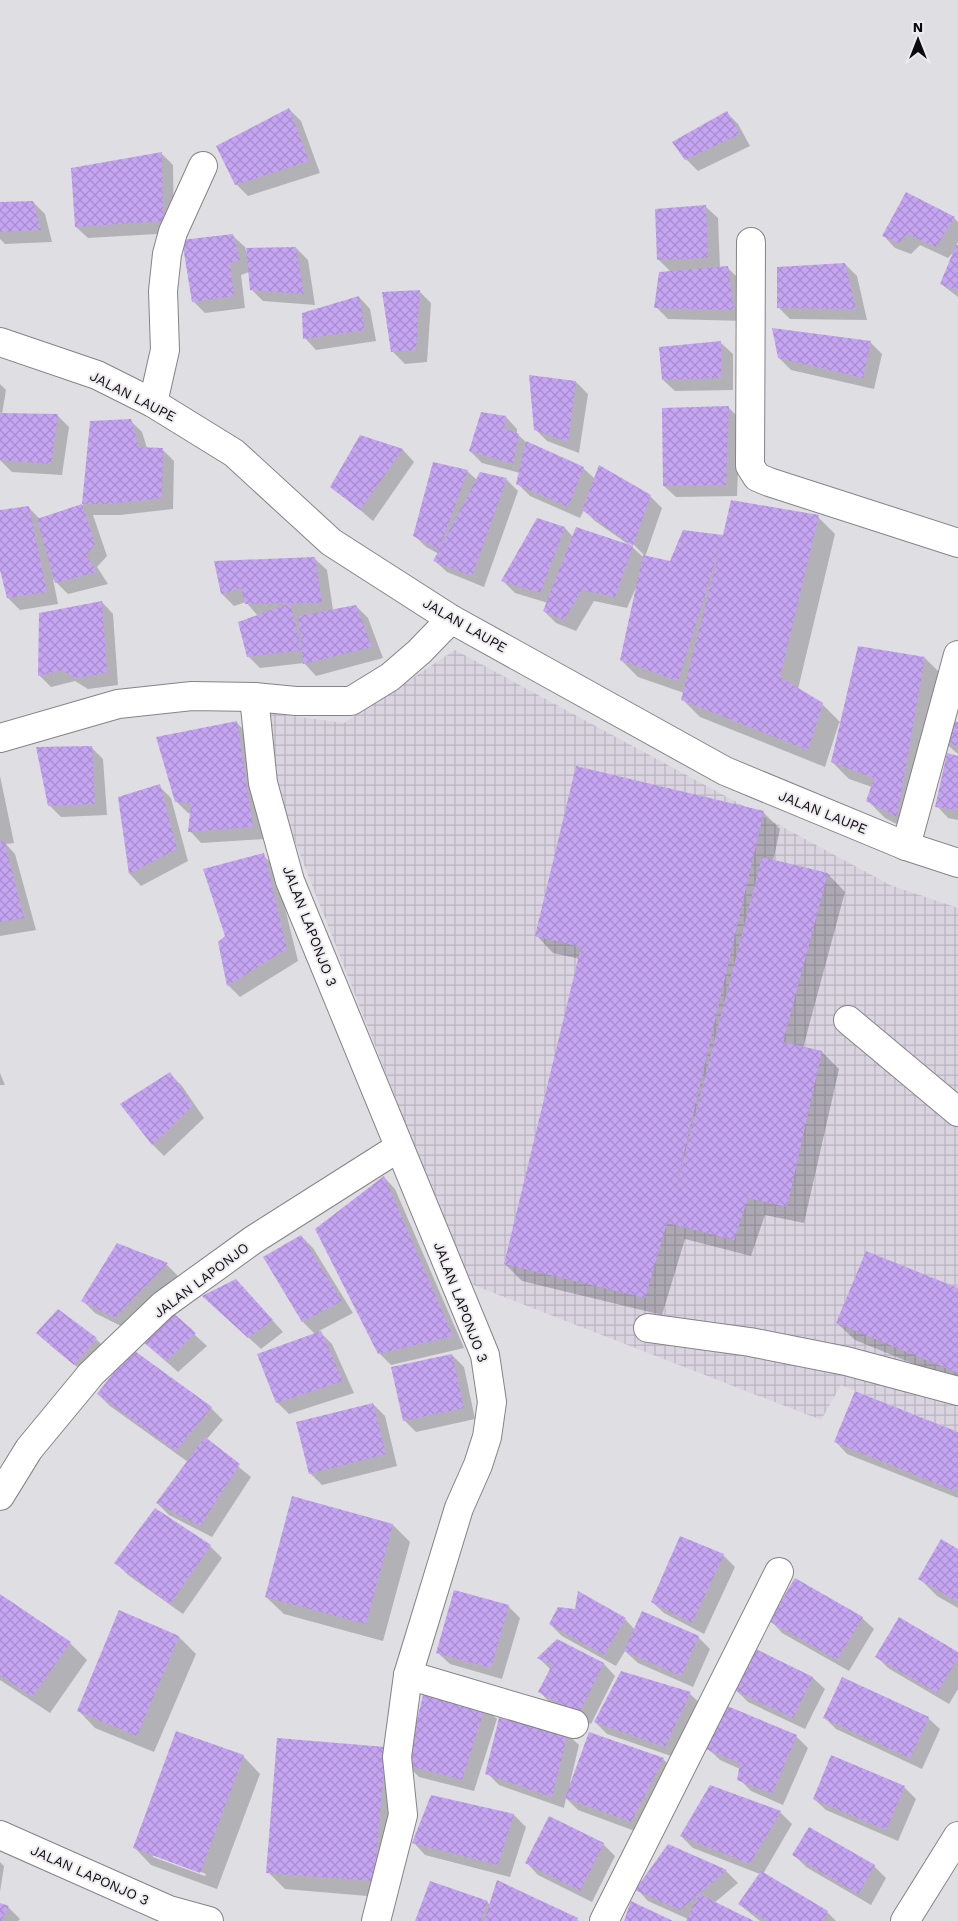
<svg xmlns="http://www.w3.org/2000/svg" width="958" height="1921" font-family="'Work Sans',sans-serif">
<style>
.industrial{fill:url(#industrial-grid)}
.shadow{fill:#0003;fill-rule:evenodd}
.building{fill:url(#building-cross-hatch)}
.lines{fill:none;stroke-linecap:round;stroke-linejoin:round}
.minor-casing{stroke:#858388;stroke-width:30}
.highway-casing{stroke:#858388;stroke-width:30}
.minor{stroke:#fff;stroke-width:28}
.highway{stroke:#fff;stroke-width:28}
.labels{text-anchor:middle;dominant-baseline:central;stroke-width:4;stroke-linejoin:round;paint-order:stroke}
.street-label{font-size:14px;fill:#0c0c0d;stroke:#edebf0}
</style>
<defs>
<pattern id="industrial-grid" width="8" height="8" patternUnits="userSpaceOnUse" patternTransform="scale(1.25)"><rect width="8" height="8" fill="#d9d4e0"/><path d="M0 4h8M4 0v8" fill="none" stroke="#b9b5bf"/></pattern>
<pattern id="building-cross-hatch" width="8" height="8" patternUnits="userSpaceOnUse" patternTransform="scale(1.25)"><rect width="8" height="8" fill="#c5a5f2"/><path d="M0 0l8 8M0 8l8-8" fill="none" stroke="#a88dce"/></pattern>
</defs>
<rect width="100%" height="100%" fill="#dfdee3"/>
<polygon class="industrial" points="455,650 890,885 958,908 958,1432 841,1385 821,1420 468,1283 278,798 270,713 344,723"/>
<g class="shadow">
<polygon points="289,109 301,121 320,173 248,196 236,184"/>
<polygon points="726,112 738,124 750,146 698,171 686,159"/>
<polygon points="161,153 173,165 174,233 88,238 76,227"/>
<polygon points="33,202 45,214 52,242 5,244 0,239 0,203"/>
<polygon points="706,207 718,218 720,268 727,267 739,279 745,321 668,319 656,307 671,272 658,259"/>
<polygon points="954,218 958,222 958,242 956,246 958,247 958,297 941,284 957,248 948,258 920,245 911,254 895,248 884,236"/>
<polygon points="233,236 245,247 247,255 296,248 308,260 315,305 263,301 251,289 249,272 241,275 245,308 205,313 193,301"/>
<polygon points="845,264 857,276 867,320 790,319 778,307"/>
<polygon points="419,291 431,303 427,362 405,364 393,352 383,293"/>
<polygon points="359,297 370,309 376,341 316,350 305,338"/>
<polygon points="870,342 882,354 874,389 791,370 779,358"/>
<polygon points="721,343 733,354 733,390 675,391 663,380"/>
<polygon points="531,376 576,382 588,394 579,453 547,441 535,429"/>
<polygon points="0,384 6,390 2,414 58,416 69,427 62,475 12,472 0,460"/>
<polygon points="728,407 740,419 737,496 676,497 664,486"/>
<path d="M506 417 517 429V434L526 442 583 468 595 479 650 496 662 508 645 557 671 562 724 536 818 517 835 534 798 689 822 704 841 723H839L825 767 700 717 682 699 684 693 638 677 621 660 638 583 627 608 594 601 576 631 556 623 544 611 548 603 515 593 503 581 537 520 565 528 573 537 629 545 595 521 584 510 580 518 530 496 518 484 520 473 482 463 470 451ZM630 541 644 555V558L628 543Z"/>
<polygon points="130,420 142,432 147,448 162,449 174,461 173,509 120,515 93,515 107,556 97,567 108,584 68,594 53,579 58,604 20,610 8,598 0,565 0,512 28,507 40,519 83,505 91,422"/>
<polygon points="361,437 403,450 414,462 373,521 332,486"/>
<polygon points="467,471 477,480 480,473 507,480 518,491 484,587 447,572 435,561 439,554 426,547 414,535"/>
<polygon points="315,559 327,570 333,610 356,606 368,618 383,658 316,676 304,663 260,668 248,656 258,616 246,602 234,606 222,594 216,563"/>
<polygon points="102,602 113,614 118,685 88,689 75,681 51,687 39,675"/>
<polygon points="925,658 942,675 914,833 885,818 868,801 872,787 849,779 832,762"/>
<polygon points="237,723 249,735 264,839 201,843 190,831 191,814 188,813 176,801"/>
<polygon points="958,723 958,754 944,742"/>
<polygon points="91,747 103,759 107,815 61,817 49,805"/>
<polygon points="958,757 958,820 948,818 937,806"/>
<polygon points="0,776 14,843 6,844 15,854 36,930 0,936"/>
<polygon points="159,786 171,798 188,861 141,886 130,874 119,798"/>
<polygon points="763,812 780,829 773,861 828,874 845,892 803,1048 822,1052 839,1069 804,1223 765,1215 751,1256 685,1239 662,1315 522,1281 505,1264 580,959 553,953 536,935"/>
<polygon points="263,855 275,867 298,961 240,997 228,985"/>
<polygon points="0,1073 5,1085 0,1085"/>
<polygon points="170,1074 182,1086 204,1118 164,1156 152,1144"/>
<polygon points="384,1177 395,1189 464,1348 391,1365 379,1353"/>
<polygon points="301,1236 313,1248 353,1313 319,1331 332,1344 354,1393 289,1414 277,1402 315,1334 303,1322 265,1257"/>
<polygon points="117,1244 167,1265 178,1276 127,1329 95,1313 83,1301"/>
<polygon points="958,1290 958,1382 855,1340 837,1323"/>
<polygon points="248,1293 283,1332 261,1349 204,1297"/>
<polygon points="171,1313 207,1346 178,1372 143,1341"/>
<polygon points="96,1339 107,1350 87,1375 50,1345"/>
<polygon points="452,1355 464,1367 475,1419 416,1432 404,1420"/>
<polygon points="98,1394 211,1408 223,1420 206,1440 251,1477 212,1537 169,1515 157,1503 188,1462 110,1406"/>
<polygon points="373,1404 385,1416 397,1466 322,1485 310,1473"/>
<polygon points="958,1434 958,1498 847,1454 836,1442"/>
<polygon points="155,1510 210,1546 222,1558 183,1614 128,1575 116,1563"/>
<polygon points="393,1525 410,1542 383,1641 284,1614 266,1597"/>
<polygon points="958,1551 958,1608 937,1596 920,1579"/>
<polygon points="723,1555 735,1567 704,1634 664,1613 652,1602"/>
<polygon points="0,1596 70,1643 87,1660 50,1713 0,1680"/>
<polygon points="508,1606 520,1618 502,1679 450,1664 438,1653"/>
<polygon points="120,1612 179,1637 196,1654 154,1752 95,1728 78,1710"/>
<polygon points="862,1618 874,1629 849,1671 782,1633 771,1621"/>
<polygon points="625,1619 635,1630 698,1637 710,1649 693,1687 638,1663 625,1651 616,1666 562,1636 550,1624"/>
<polygon points="557,1640 604,1664 615,1676 591,1724 551,1704 540,1692 551,1670 539,1658"/>
<polygon points="755,1650 813,1678 825,1689 805,1729 748,1702 736,1690"/>
<polygon points="958,1654 958,1689 949,1704 888,1668 876,1656"/>
<polygon points="690,1694 702,1705 677,1758 607,1734 595,1722"/>
<polygon points="485,1708 497,1719 474,1791 419,1777 407,1765"/>
<polygon points="824,1717 928,1718 940,1729 922,1769 836,1729"/>
<polygon points="567,1734 579,1745 570,1783 663,1759 675,1771 643,1834 578,1810 566,1798 564,1808 499,1785 487,1773"/>
<polygon points="796,1736 808,1748 783,1805 751,1791 739,1779 740,1769 720,1760 708,1749"/>
<polygon points="279,1739 402,1765 391,1898 285,1889 268,1872"/>
<path d="M243 1756 260 1774 217 1889 151 1865 134 1847ZM153 1854 206 1874 205 1876 153 1857Z"/>
<polygon points="711,1786 780,1812 792,1824 763,1874 827,1912 836,1921 760,1921 739,1904 760,1874 693,1848 681,1836"/>
<polygon points="904,1787 916,1799 898,1841 826,1810 814,1799"/>
<polygon points="432,1796 514,1815 526,1827 510,1877 425,1855 414,1843"/>
<polygon points="603,1844 615,1856 592,1902 538,1875 527,1863"/>
<polygon points="668,1846 726,1871 738,1883 714,1903 751,1921 687,1921 688,1919 648,1901 637,1889"/>
<polygon points="794,1855 874,1866 886,1878 871,1905 806,1867"/>
<polygon points="0,1862 4,1866 0,1892"/>
<polygon points="487,1902 490,1905 580,1921 417,1921"/>
<polygon points="0,1905 8,1907 20,1919 18,1921 0,1921"/>
</g>
<g class="building">
<polygon points="289,108 309,161 235,185 216,146"/>
<polygon points="727,111 740,134 685,160 672,142"/>
<polygon points="162,152 163,221 75,227 71,168"/>
<polygon points="906,192 955,217 936,247 907,234 899,243 882,236"/>
<polygon points="33,201 41,230 0,232 0,202"/>
<polygon points="706,205 708,258 657,260 655,209"/>
<polygon points="233,234 240,260 230,263 234,296 192,302 182,240"/>
<polygon points="956,245 958,245 958,291 940,284"/>
<polygon points="296,247 304,294 250,290 246,248"/>
<polygon points="845,263 856,309 777,308 777,267"/>
<polygon points="728,266 734,310 654,308 659,272"/>
<polygon points="420,290 416,350 391,352 382,292"/>
<polygon points="359,296 365,330 303,339 302,313"/>
<polygon points="772,328 871,341 863,378 778,358"/>
<polygon points="721,341 721,378 662,380 659,347"/>
<polygon points="529,375 576,381 568,442 534,430"/>
<polygon points="729,406 726,485 663,486 662,408"/>
<polygon points="481,412 506,416 504,428 519,434 513,464 469,451"/>
<polygon points="0,413 58,414 51,464 0,460"/>
<polygon points="131,419 139,447 163,448 162,498 108,504 82,504 90,421"/>
<polygon points="360,435 403,449 360,510 330,487"/>
<polygon points="526,441 584,467 568,507 516,484"/>
<polygon points="433,462 468,470 439,550 480,472 507,478 472,576 433,561 439,550 413,536"/>
<polygon points="599,465 651,495 633,546 582,510"/>
<polygon points="731,500 819,515 780,677 823,703 808,750 681,700 721,544 678,681 620,660 643,555 670,561 683,530 723,535"/>
<polygon points="82,504 95,544 86,555 97,572 55,583 37,519"/>
<polygon points="29,506 47,592 7,598 0,570 0,510"/>
<polygon points="537,518 565,527 540,593 501,581"/>
<polygon points="576,527 633,546 615,597 582,590 564,620 543,611"/>
<polygon points="315,557 322,603 290,603 302,650 298,616 356,605 372,647 303,664 302,650 247,657 238,622 290,603 245,604 241,588 221,594 214,561"/>
<polygon points="102,601 107,673 75,678 62,670 38,676 39,613"/>
<polygon points="858,646 925,657 897,817 866,801 874,778 831,762"/>
<polygon points="237,721 253,827 188,832 191,803 175,802 156,737"/>
<polygon points="952,721 958,722 958,746 943,742"/>
<polygon points="92,746 95,804 48,806 36,747"/>
<polygon points="947,753 958,756 958,810 935,807"/>
<polygon points="576,766 764,811 674,1196 762,857 828,873 783,1042 822,1051 787,1207 748,1198 734,1240 667,1223 645,1298 504,1264 581,947 535,936"/>
<polygon points="160,784 177,849 129,874 118,797"/>
<polygon points="4,840 24,918 0,922 0,842"/>
<polygon points="264,853 287,949 227,986 218,942 225,936 203,869"/>
<polygon points="170,1072 193,1106 152,1145 120,1104"/>
<polygon points="384,1176 453,1336 378,1354 315,1229"/>
<polygon points="301,1235 342,1301 302,1322 263,1257"/>
<polygon points="117,1243 168,1263 115,1318 81,1301"/>
<polygon points="866,1251 958,1288 958,1373 836,1323"/>
<polygon points="236,1279 273,1320 248,1338 202,1296"/>
<polygon points="58,1309 97,1338 74,1365 36,1333"/>
<polygon points="171,1311 196,1333 166,1361 142,1341"/>
<polygon points="321,1331 343,1381 276,1403 257,1354"/>
<polygon points="132,1349 212,1407 176,1451 97,1394"/>
<polygon points="452,1354 464,1408 403,1421 391,1367"/>
<polygon points="855,1391 958,1432 958,1484 955,1491 834,1442"/>
<polygon points="373,1403 386,1454 309,1474 296,1422"/>
<polygon points="205,1437 240,1464 200,1526 156,1503"/>
<polygon points="292,1496 393,1524 366,1624 265,1597"/>
<polygon points="155,1508 211,1545 170,1604 114,1563"/>
<polygon points="680,1536 724,1554 692,1623 651,1602"/>
<polygon points="941,1539 958,1549 958,1602 918,1579"/>
<polygon points="795,1578 863,1617 837,1660 769,1621"/>
<polygon points="454,1590 509,1605 491,1668 436,1653"/>
<polygon points="578,1591 626,1618 604,1655 549,1624 558,1607 575,1609"/>
<polygon points="0,1594 71,1642 32,1697 0,1675"/>
<polygon points="119,1610 179,1636 137,1736 77,1711"/>
<polygon points="642,1611 699,1636 681,1676 624,1651"/>
<polygon points="899,1617 958,1652 958,1658 937,1693 875,1657"/>
<polygon points="557,1639 604,1663 579,1713 538,1692 552,1665 537,1658"/>
<polygon points="754,1648 813,1677 793,1718 734,1690"/>
<polygon points="621,1671 691,1692 665,1747 594,1722"/>
<polygon points="842,1677 929,1717 910,1758 823,1718"/>
<polygon points="424,1691 485,1707 462,1780 406,1765"/>
<polygon points="725,1705 797,1735 772,1794 737,1780 740,1763 706,1749"/>
<polygon points="499,1718 568,1732 552,1797 485,1774"/>
<polygon points="176,1731 244,1755 200,1873 133,1848"/>
<polygon points="589,1732 664,1758 631,1822 565,1798"/>
<polygon points="277,1738 386,1747 374,1881 266,1873"/>
<polygon points="831,1755 905,1786 886,1830 813,1799"/>
<polygon points="710,1785 781,1811 750,1864 680,1836"/>
<polygon points="431,1795 514,1814 498,1865 412,1843"/>
<polygon points="549,1816 604,1843 580,1891 525,1863"/>
<polygon points="809,1827 875,1865 858,1894 792,1855"/>
<polygon points="668,1844 727,1870 680,1910 635,1890"/>
<polygon points="761,1871 828,1911 823,1921 767,1921 738,1904"/>
<polygon points="497,1880 578,1918 577,1921 484,1921"/>
<polygon points="430,1881 488,1901 481,1921 415,1921"/>
<polygon points="699,1894 754,1921 686,1921"/>
<polygon points="631,1901 673,1921 624,1921"/>
<polygon points="0,1903 9,1906 1,1921 0,1921"/>
</g>
<g class="lines">
<g class="minor-casing">
<g id="minor">
<polyline points="751,242 750,466 757,477 769,482 958,543"/>
<polyline points="0,342 97,375 153,403 234,453 331,542 451,619 725,771 906,846 958,863"/>
<polyline points="153,403 165,350 163,291 167,254 173,232 203,166"/>
<polyline points="254,697 263,783 290,881 485,1355 492,1402 487,1437 478,1465 459,1508 408,1675 397,1757 403,1815 376,1921"/>
<polyline points="0,738 118,704 192,696 254,697 296,701 351,701 390,677 419,652 451,619"/>
<polyline points="906,846 958,655"/>
<polyline points="848,1020 958,1112"/>
<polyline points="648,1328 750,1342 846,1361 958,1391"/>
<polyline points="0,1496 29,1449 91,1374 163,1305 253,1240 398,1148"/>
<polyline points="408,1675 574,1724"/>
<polyline points="0,1835 169,1910 209,1921"/>
<polyline points="604,1921 779,1572"/>
</g>
</g>
<g class="highway-casing">
<polyline id="highway" points="905,1921 958,1836"/>
</g>
<use href="#minor" class="minor"/>
<use href="#highway" class="highway"/>
</g>
<g class="labels">
<g class="street-label">
<text transform="translate(133 396) rotate(27)">JALAN LAUPE</text>
<text transform="translate(465 625) rotate(30)">JALAN LAUPE</text>
<text transform="translate(823 812) rotate(22)">JALAN LAUPE</text>
<text transform="translate(310 926) rotate(69)">JALAN LAPONJO 3</text>
<text transform="translate(201 1280) rotate(-37)">JALAN LAPONJO</text>
<text transform="translate(461 1302) rotate(69)">JALAN LAPONJO 3</text>
<text transform="translate(90 1875) rotate(24)">JALAN LAPONJO 3</text>
</g>
</g>
<g transform="translate(918 40)" stroke="#edebf0" stroke-width="4" paint-order="stroke">
<path d="M0-4L9 19L0 12L-9 19Z" fill="#0c0c0d"/>
<text y="-8" font-size="14" font-weight="bold" text-anchor="middle" fill="#0c0c0d">N</text>
</g>
</svg>
